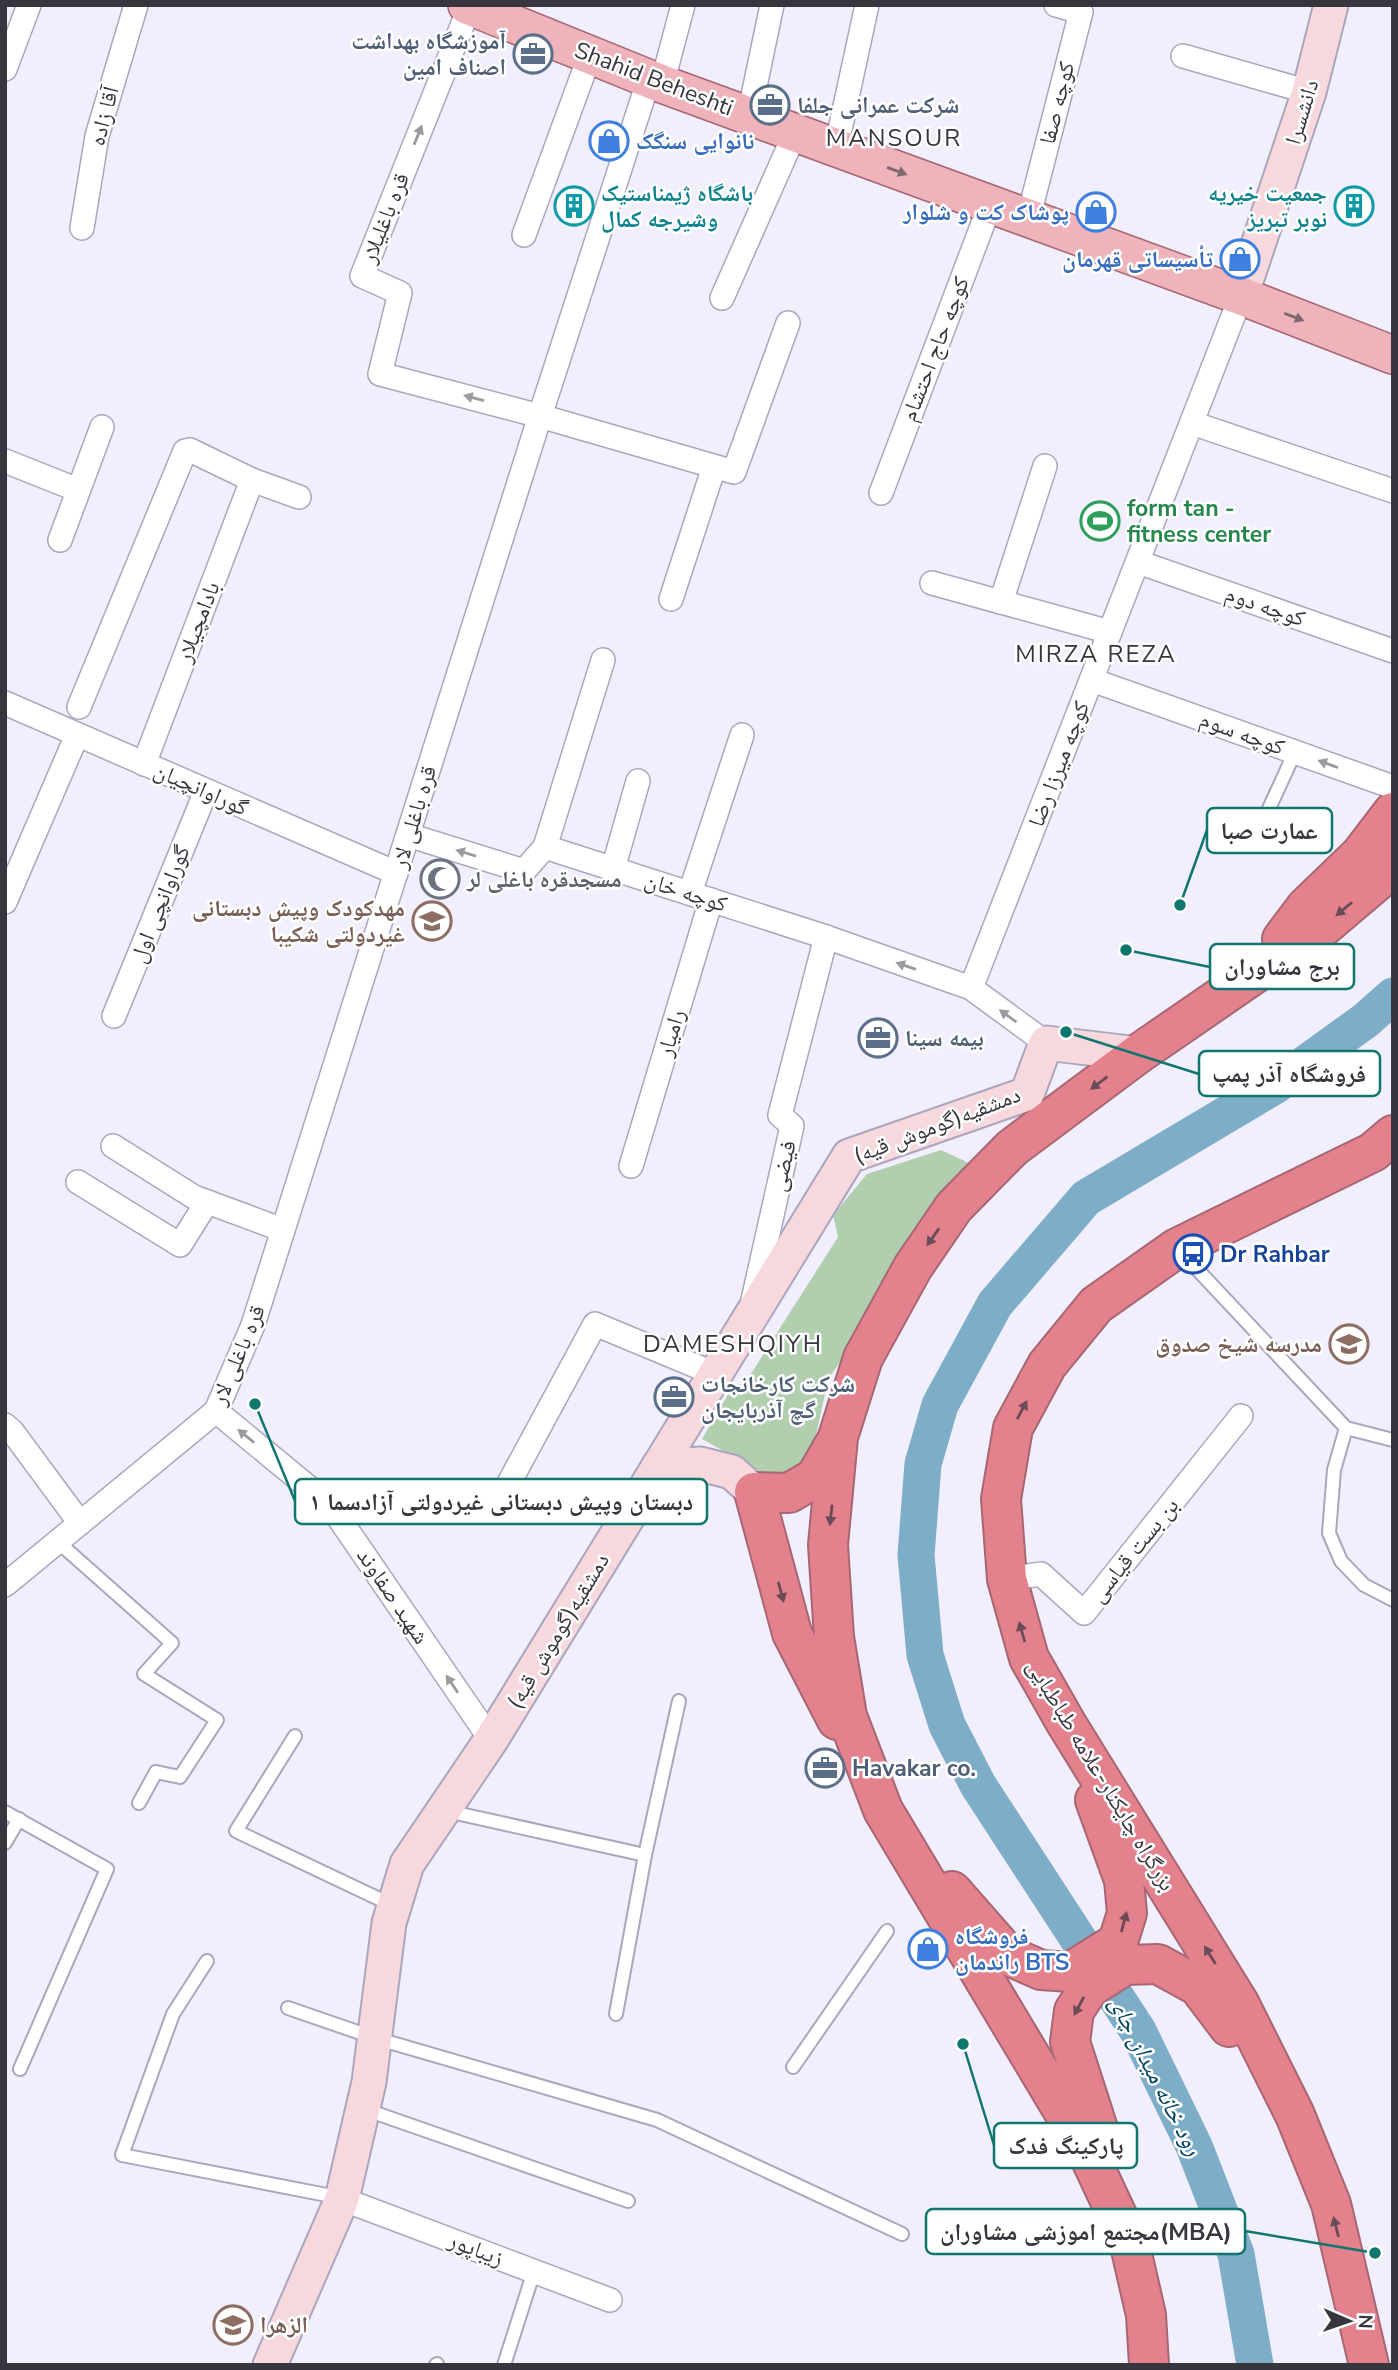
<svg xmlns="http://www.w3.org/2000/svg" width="1398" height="2370" font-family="'Nunito Sans','Noto Naskh Arabic',sans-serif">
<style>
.green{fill:#b1cfae}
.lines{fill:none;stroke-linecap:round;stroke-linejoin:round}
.river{stroke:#7dadc7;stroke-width:37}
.lane-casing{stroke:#aba6be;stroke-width:16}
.street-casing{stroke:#aba6be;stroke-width:26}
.secondary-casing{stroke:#aba6be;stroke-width:37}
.primary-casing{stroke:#a76772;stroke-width:40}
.highway-casing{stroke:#a76772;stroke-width:42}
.lane{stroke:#fff;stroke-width:12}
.street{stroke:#fff;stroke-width:23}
.secondary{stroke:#f7d9dd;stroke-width:33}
.primary{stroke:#eeb3bb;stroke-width:37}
.highway{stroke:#e3818d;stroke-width:38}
.oneway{fill:#9b9a9f}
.oneway2{fill:#806871}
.oneway3{fill:#6b4c56}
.labels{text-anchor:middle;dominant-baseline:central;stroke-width:5;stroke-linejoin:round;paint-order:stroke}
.service-label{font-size:23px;font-weight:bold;fill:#4e5e75;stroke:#fff;text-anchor:start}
.street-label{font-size:23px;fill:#37363f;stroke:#fff}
.shop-label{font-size:23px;font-weight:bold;fill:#366cbe;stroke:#fff;text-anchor:start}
.culture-label{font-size:23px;font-weight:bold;fill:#0d838f;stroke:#fff;text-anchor:start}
.leisure-label{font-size:23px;font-weight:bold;fill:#27864d;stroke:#fff;text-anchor:start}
.worship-label{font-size:23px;font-weight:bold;fill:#5b616d;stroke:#fff;text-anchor:start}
.education-label{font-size:23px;font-weight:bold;fill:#785e54;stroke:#fff;text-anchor:end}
.transit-label{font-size:23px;font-weight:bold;fill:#164399;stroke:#fff;text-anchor:start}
.neighbourhood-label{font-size:24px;letter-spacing:2px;fill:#37363f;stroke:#fff}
.water-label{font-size:24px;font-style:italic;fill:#00445f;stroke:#fff}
.leader{fill:none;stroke:#0f766e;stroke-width:2.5}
.callout-dot{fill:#0f766e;stroke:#fff;stroke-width:2.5}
.callout{fill:#fff;stroke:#0f766e;stroke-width:2.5}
.callout-label{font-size:24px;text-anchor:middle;font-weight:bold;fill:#37363f}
</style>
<rect width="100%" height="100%" fill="#f1eefd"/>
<polygon class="green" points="941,1150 971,1164 828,1380 810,1463 774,1479 702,1439 733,1386 745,1383 838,1237 833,1215 867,1174"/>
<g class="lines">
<polyline class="river" points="1255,2365 1236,2254 1194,2146 1138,2031 978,1785 947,1725 925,1655 916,1555 923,1464 940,1405 995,1304 1086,1198 1276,1085 1366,1020 1393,996"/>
<g class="lane-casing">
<g id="lane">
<polyline points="1255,839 1295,752"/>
<polyline points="1180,1251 1346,1428 1334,1470 1329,1533 1341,1561 1364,1585 1393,1600"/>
<polyline points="1346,1428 1393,1440"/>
<polyline points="58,1542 172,1643 144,1674 217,1720 180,1777 156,1772 139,1803"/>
<polyline points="295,1736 236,1831 394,1906"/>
<polyline points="447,1811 645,1855"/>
<polyline points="5,1812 107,1869 20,2069"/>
<polyline points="5,1843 19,1819"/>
<polyline points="207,1961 173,2014 122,2155 342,2198"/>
<polyline points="288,2008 375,2038 657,2120 902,2234"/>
<polyline points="616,2014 645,1855 679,1701"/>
<polyline points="793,2067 887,1931"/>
<polyline points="364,2109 628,2201"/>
<polyline points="436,2365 437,2364"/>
<polyline points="504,2365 534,2271"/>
</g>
</g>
<g class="street-casing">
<g id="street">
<polyline points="470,6 362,276 400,293 380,374 540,416 734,472 788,323"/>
<polyline points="1183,56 1309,92"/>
<polyline points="5,69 29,5"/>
<polyline points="662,84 683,5"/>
<polyline points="749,115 772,5"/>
<polyline points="836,148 867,5"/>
<polyline points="1028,219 1081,12 1056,5"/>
<polyline points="82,228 97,136 136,5"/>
<polyline points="524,235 590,55"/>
<polyline points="722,298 795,133"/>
<polyline points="1192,423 1393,491"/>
<polyline points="5,461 78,490"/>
<polyline points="881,493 990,205"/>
<polyline points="60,540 102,427"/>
<polyline points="1138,562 1393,651"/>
<polyline points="932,583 1110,632"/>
<polyline points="671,599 714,467"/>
<polyline points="1001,602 1045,466"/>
<polyline points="1092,680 1393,787"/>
<polyline points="5,703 396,873"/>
<polyline points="79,707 185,451 190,450 252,480 299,497"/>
<polyline points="144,764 252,480"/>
<polyline points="408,835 524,871 545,847 826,937 971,988 1046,1043"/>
<polyline points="545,847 603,660"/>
<polyline points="613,869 638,781"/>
<polyline points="690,893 742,735"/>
<polyline points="5,902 77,735"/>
<polyline points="971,988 1241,296"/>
<polyline points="114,1016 206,791"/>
<polyline points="113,1146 194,1197 283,1230"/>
<polyline points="631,1166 711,900"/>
<polyline points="78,1182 180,1245 207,1202"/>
<polyline points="753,1300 792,1126 780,1115 826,937"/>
<polyline points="216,1411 330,1505 491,1740"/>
<polyline points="5,1425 12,1431 80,1523"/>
<polyline points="502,1496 595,1324 715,1374"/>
<polyline points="1007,1579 1041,1574 1084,1613 1241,1416"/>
<polyline points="5,1585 216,1411 253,1325 540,416 649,79"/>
<polyline points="342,2199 610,2300"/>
</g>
</g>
<g class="secondary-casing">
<g id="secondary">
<polyline points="1241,296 1309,92 1331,5"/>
<polyline points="658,1467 700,1464 732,1472 754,1492"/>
<polyline points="270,2365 342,2199 369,2082 389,1923 407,1864 491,1740 849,1156 1027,1094 1046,1043 1138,1054"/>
</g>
</g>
<g class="primary-casing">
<polyline id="primary" points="467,5 662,84 1241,296 1393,355"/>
</g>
<g class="highway-casing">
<g id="highway">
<polyline points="1282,939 1306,907 1361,854 1393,812"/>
<polyline points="837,1720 792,1633 754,1492 789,1493 815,1478 837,1440"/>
<polyline points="952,1891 1009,1956 1041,1970 1070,1972 1118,1942 1127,1913 1124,1880 1095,1800"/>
<polyline points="1107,2150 1100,2135 1070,2042 1074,2011 1089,1988 1125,1965 1158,1964 1198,1986 1229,2027"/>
<polyline points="1149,2365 1146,2315 1129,2241 1086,2149 883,1810 847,1716 834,1637 828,1545 838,1437 863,1358 913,1267 954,1207 1012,1148 1138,1054 1324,926 1376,882 1393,862"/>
<polyline points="1369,2365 1331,2204 1295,2115 1239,2003 1066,1723 1029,1658 1007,1579 1001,1499 1013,1428 1047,1365 1096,1305 1177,1248 1373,1152 1393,1135"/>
</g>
</g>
<use href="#lane" class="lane"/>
<use href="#street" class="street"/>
<use href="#secondary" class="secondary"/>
<use href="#primary" class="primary"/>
<use href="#highway" class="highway"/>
</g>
<defs><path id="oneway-solid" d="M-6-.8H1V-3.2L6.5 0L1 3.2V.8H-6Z" transform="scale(1.75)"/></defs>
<g class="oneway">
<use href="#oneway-solid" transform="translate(418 135) rotate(-68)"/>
<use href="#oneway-solid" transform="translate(474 398) rotate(-165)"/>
<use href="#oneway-solid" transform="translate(1328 764) rotate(-160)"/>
<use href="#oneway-solid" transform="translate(466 853) rotate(-163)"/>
<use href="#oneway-solid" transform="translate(906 966) rotate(-161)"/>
<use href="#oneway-solid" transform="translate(1008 1016) rotate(-144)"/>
<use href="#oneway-solid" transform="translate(246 1436) rotate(-141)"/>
<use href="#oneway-solid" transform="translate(452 1684) rotate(-124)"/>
</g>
<g class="oneway2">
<use href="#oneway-solid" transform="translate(897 171) rotate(20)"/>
<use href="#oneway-solid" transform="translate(1294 317) rotate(21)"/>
</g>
<g class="oneway3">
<use href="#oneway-solid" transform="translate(1344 909) rotate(140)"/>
<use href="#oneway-solid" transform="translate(1099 1083) rotate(143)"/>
<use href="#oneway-solid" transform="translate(933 1237) rotate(125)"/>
<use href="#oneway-solid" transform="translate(1022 1410) rotate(-62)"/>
<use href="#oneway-solid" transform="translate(831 1515) rotate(96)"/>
<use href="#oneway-solid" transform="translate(781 1592) rotate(75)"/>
<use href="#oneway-solid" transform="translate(1022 1632) rotate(-106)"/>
<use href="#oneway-solid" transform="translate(1124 1922) rotate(-75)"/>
<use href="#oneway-solid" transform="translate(1210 1955) rotate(-122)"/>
<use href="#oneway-solid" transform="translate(1079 2006) rotate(118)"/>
<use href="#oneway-solid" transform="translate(1336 2227) rotate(-104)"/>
</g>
<defs>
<g id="office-ring" transform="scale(2.0125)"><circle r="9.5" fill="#fff" stroke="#5c6f8a" stroke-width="1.5"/><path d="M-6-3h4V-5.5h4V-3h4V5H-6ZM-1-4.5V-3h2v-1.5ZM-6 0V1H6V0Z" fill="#5c6f8a"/></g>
<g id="shop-ring" transform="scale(2.0125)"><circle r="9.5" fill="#fff" stroke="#3f7fe0" stroke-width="1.5"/><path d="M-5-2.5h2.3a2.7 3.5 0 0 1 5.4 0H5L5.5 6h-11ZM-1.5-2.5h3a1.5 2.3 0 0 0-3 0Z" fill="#3f7fe0"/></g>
<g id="building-ring" transform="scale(2.0125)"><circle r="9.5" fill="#fff" stroke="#0f9aa8" stroke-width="1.5"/><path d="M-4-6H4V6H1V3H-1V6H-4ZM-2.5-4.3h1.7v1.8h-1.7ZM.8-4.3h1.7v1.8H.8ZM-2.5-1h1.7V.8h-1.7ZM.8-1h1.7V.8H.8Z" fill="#0f9aa8"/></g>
<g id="stadium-ring" transform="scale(2.0125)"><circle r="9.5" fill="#fff" stroke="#2e9e5b" stroke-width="1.5"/><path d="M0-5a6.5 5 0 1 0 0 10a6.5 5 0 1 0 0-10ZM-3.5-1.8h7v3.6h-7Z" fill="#2e9e5b"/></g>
<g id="mosque-ring" transform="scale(2.0125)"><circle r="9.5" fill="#fff" stroke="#6b7280" stroke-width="1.5"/><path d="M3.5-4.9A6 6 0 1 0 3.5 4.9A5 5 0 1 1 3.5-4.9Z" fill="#6b7280"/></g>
<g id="school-ring" transform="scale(2.0125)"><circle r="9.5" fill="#fff" stroke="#8d6e63" stroke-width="1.5"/><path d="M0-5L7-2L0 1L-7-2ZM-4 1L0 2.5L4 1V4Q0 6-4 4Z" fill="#8d6e63"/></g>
<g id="bus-ring" transform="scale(2.0125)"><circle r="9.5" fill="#fff" stroke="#1a4fb4" stroke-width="1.5"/><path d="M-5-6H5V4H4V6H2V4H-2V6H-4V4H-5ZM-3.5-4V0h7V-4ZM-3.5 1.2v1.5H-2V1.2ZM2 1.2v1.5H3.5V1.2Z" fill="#1a4fb4"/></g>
</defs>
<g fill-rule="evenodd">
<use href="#office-ring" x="533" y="54"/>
<use href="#office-ring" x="770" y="105"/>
<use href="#shop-ring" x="609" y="141"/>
<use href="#building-ring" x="574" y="206"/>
<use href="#building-ring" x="1354" y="206"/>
<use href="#shop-ring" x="1096" y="212"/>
<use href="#shop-ring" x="1240" y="259"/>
<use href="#stadium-ring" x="1100" y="521"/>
<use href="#mosque-ring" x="440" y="879"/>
<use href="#school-ring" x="432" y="921"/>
<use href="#office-ring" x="878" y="1038"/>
<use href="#bus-ring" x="1193" y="1254"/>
<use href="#school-ring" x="1349" y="1344"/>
<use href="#office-ring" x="674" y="1397"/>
<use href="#office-ring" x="825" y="1768"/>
<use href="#shop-ring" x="928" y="1949"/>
<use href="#school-ring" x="233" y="2325"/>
</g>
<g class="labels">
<g class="service-label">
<text x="506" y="41" text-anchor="end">آموزشگاه بهداشت<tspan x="506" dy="26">اصناف امین</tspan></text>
<text x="797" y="105">شرکت عمرانی جلفا</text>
<text x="905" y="1038">بیمه سینا</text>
<text x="701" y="1384">شرکت کارخانجات<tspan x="701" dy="26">گچ آذربایجان</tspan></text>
<text x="852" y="1768">Havakar co.</text>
</g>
<g class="street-label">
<text transform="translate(654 79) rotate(21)">Shahid Beheshti</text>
<text transform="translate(1057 103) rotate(-76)">کوچه صفا</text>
<text transform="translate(1302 112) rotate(-73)">دانشسرا</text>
<text transform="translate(104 116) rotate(-75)">آقا زاده</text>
<text transform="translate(385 218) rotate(-68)">قره باغلیلار</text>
<text transform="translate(935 349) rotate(-69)">کوچه حاج احتشام</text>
<text transform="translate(1265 606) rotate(19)">کوچه دوم</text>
<text transform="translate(198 622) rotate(-69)">بادامچیلار</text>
<text transform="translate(1242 733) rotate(20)">کوچه سوم</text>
<text transform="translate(1059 764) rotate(-69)">کوچه میرزا رضا</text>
<text transform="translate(201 789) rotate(24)">گوراوانچیان</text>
<text transform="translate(414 817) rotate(-73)">قره باغلی لار</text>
<text transform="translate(686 892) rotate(18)">کوچه خان</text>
<text transform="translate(160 904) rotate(-68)">گوراوانچی اول</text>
<text transform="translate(671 1033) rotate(-73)">رامیار</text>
<text transform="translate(937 1125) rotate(-21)">دمشقیه(گوموش قیه)</text>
<text transform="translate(783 1166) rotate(-77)">فیضی</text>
<text transform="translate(238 1355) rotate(-67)">قره باغلی لار</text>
<text transform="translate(1134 1550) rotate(-51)">بن بست قیاسی</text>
<text transform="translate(393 1596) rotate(56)">شهید صفاوند</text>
<text transform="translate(558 1631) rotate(-59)">دمشقیه(گوموش قیه)</text>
<text transform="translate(1101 1775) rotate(59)">بزرگراه چایکنار-علامه طباطبایی</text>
<text transform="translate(476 2249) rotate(21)">زیباپور</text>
</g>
<g class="shop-label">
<text x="636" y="141">نانوایی سنگک</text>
<text x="1069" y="212" text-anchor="end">پوشاک کت و شلوار</text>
<text x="1213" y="259" text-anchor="end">تأسیساتی قهرمان</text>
<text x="955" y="1936">فروشگاه<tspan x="955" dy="26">راندمان BTS</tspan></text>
</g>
<g class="culture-label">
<text x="601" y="193">باشگاه ژیمناستیک<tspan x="601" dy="26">وشیرجه کمال</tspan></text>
<text x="1327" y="193" text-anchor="end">جمعیت خیریه<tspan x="1327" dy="26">نوبر تبریز</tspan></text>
</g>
<g class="leisure-label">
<text x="1127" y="508">form tan -<tspan x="1127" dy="26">fitness center</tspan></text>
</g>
<g class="worship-label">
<text x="467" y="879">مسجدقره باغلی لر</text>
</g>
<g class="education-label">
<text x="405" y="908">مهدکودک وپیش دبستانی<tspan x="405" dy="26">غیردولتی شکیبا</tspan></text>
<text x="1322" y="1344">مدرسه شیخ صدوق</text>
<text x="260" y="2325" text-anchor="start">الزهرا</text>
</g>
<g class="transit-label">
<text x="1220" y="1254">Dr Rahbar</text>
</g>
<g class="neighbourhood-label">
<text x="894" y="138">MANSOUR</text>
<text x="1096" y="654">MIRZA REZA</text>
<text x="733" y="1344">DAMESHQIYH</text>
</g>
<g class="water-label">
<text transform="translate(1156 2076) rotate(63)">رود خانه میدان چای</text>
</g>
</g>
<path class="leader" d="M1180 905L1207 830M1126 950L1210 967M1066 1032L1199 1074M255 1404L295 1501M963 2044L994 2145M1375 2253L1245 2231"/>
<g class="callout-dot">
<circle cx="1180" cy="905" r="7"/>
<circle cx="1126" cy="950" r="7"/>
<circle cx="1066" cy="1032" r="7"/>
<circle cx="255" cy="1404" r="7"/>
<circle cx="963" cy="2044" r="7"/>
<circle cx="1375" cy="2253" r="7"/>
</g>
<g class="callout">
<rect x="1207" y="808" width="125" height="45" rx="7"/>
<rect x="1210" y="944" width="144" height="45" rx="7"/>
<rect x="1199" y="1051" width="181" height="45" rx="7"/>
<rect x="295" y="1479" width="412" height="45" rx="7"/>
<rect x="994" y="2123" width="143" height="45" rx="7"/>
<rect x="926" y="2209" width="319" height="45" rx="7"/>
</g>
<g class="callout-label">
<text x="1269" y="839">عمارت صبا</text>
<text x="1282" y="975">برج مشاوران</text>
<text x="1289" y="1082">فروشگاه آذر پمپ</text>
<text x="501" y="1510">دبستان وپیش دبستانی غیردولتی آزادسما ۱</text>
<text x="1066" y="2154">پارکینگ فدک</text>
<text x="1086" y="2240">مجتمع اموزشی مشاوران(MBA)</text>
</g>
<rect width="1398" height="2370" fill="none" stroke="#37363f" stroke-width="14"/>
<g transform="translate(1349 2321) rotate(92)" stroke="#ffffff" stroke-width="5" paint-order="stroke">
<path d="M0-5L12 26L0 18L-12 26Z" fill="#37363f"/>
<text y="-10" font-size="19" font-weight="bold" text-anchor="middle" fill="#37363f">N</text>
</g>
</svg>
